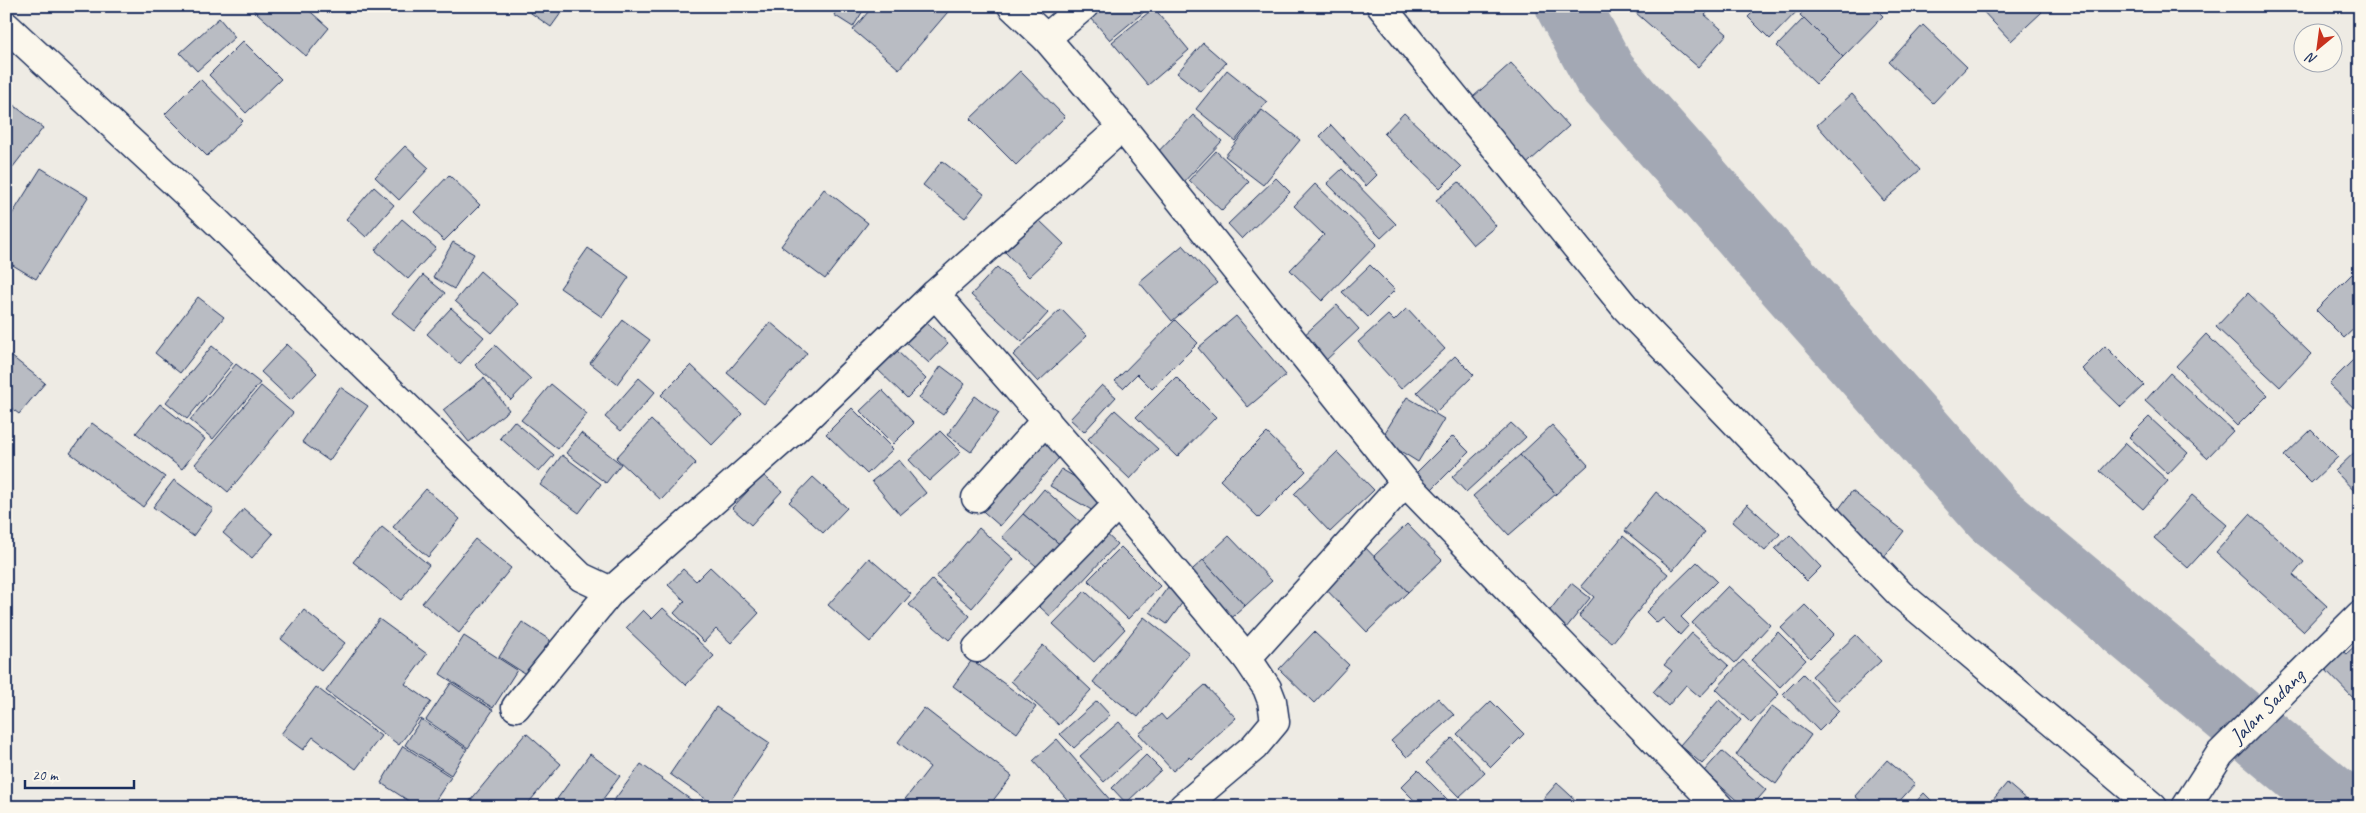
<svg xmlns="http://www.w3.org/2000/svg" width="2366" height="813" font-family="Caveat,sans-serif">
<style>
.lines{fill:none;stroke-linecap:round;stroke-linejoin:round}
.river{stroke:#a3a8b4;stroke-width:65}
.building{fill:#b9bcc3;stroke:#1b2f5e}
.minor-casing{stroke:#1b2f5e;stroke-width:31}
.minor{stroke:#fbf7ec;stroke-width:28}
.labels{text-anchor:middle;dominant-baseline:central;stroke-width:5;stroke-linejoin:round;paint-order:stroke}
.street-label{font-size:21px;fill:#1b2f5e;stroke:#fbf7ec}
</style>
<rect width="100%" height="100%" fill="#eeebe4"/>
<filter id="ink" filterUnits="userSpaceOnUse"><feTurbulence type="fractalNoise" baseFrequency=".02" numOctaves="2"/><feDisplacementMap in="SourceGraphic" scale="10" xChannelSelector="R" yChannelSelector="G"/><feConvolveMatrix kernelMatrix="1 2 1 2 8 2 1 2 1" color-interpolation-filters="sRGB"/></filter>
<g filter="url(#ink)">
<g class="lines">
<polyline class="river" points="1568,6 1605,75 1995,516 2343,807"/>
</g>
<g class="building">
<polygon points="249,6 304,6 329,28 306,56"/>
<polygon points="521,6 566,6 551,27"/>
<polygon points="839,6 866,6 853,27 834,15"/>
<polygon points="873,6 953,6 899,69 853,30"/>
<polygon points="1104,6 1151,6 1110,40 1091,18"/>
<polygon points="1628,6 1713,6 1705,15 1727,34 1698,67"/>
<polygon points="1759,6 1802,6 1770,39 1748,17"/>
<polygon points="1808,6 1873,6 1883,16 1843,57 1800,15"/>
<polygon points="1978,6 2037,6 2042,12 2011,41"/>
<polygon points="1154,8 1189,50 1148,85 1112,42"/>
<polygon points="219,18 235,37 197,71 180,53"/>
<polygon points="1804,18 1843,57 1816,84 1777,46"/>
<polygon points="1923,25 1967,67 1933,103 1889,62"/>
<polygon points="243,41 281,79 246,113 209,75"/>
<polygon points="1203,43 1226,63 1201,92 1177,73"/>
<polygon points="1511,63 1569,126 1521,169 1464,105"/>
<polygon points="1227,70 1267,102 1235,141 1196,109"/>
<polygon points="1020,71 1065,117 1016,165 970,119"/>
<polygon points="200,79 243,121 207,156 165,114"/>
<polygon points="1852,94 1920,170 1884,201 1817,125"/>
<polygon points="6,99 43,128 9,172 6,169"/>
<polygon points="1262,110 1300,140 1263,185 1225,156"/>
<polygon points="1404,113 1461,167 1440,188 1384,134"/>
<polygon points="1193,115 1222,141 1182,184 1153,157"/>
<polygon points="1331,125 1377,175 1366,186 1320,136"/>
<polygon points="405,146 429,168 399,200 375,177"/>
<polygon points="1216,151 1249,182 1222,211 1189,180"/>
<polygon points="942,161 984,194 965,218 923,185"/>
<polygon points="41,168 88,197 36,279 6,261 6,224"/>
<polygon points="1342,169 1396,224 1381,238 1327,183"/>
<polygon points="449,175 480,205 444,241 414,212"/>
<polygon points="1276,178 1290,192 1242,239 1228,224"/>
<polygon points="1459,182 1496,226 1473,245 1436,200"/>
<polygon points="1315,184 1377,244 1322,301 1290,270 1324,235 1294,206"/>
<polygon points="374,187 394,205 366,237 346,219"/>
<polygon points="824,189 868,223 825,279 781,246"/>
<polygon points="402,219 436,248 408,279 375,250"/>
<polygon points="1039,220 1064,244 1029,277 1005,252"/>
<polygon points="453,242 474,254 454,289 433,277"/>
<polygon points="1183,245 1217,283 1172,321 1139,282"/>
<polygon points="588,248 629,277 602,317 560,288"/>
<polygon points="1370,265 1395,290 1368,317 1342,292"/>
<polygon points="997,267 1048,313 1022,342 971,295"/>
<polygon points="480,271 518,304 492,333 455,301"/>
<polygon points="2352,274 2360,282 2360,323 2344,338 2316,310"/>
<polygon points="423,275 445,293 414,331 392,313"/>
<polygon points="2248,293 2311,354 2280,387 2216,327"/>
<polygon points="198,297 224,317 180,373 155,353"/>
<polygon points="1337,305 1359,329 1324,362 1301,338"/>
<polygon points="451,308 484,337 460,364 427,334"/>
<polygon points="1407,308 1445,349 1401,389 1358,342 1388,315 1394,321"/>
<polygon points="1061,309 1087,336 1038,382 1013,355"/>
<polygon points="918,315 948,343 929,363 899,336"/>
<polygon points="1236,316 1286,375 1248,407 1198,348"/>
<polygon points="623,320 650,340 617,384 590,363"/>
<polygon points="1175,320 1198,343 1152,389 1137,374 1123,388 1115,381"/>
<polygon points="770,322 807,353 764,404 727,373"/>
<polygon points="2206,334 2268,395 2237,426 2176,366"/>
<polygon points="287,344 317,373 291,400 261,372"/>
<polygon points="495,345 531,379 511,400 475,365"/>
<polygon points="212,346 233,363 187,419 166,402"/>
<polygon points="892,346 926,379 907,398 873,365"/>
<polygon points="2105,346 2144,385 2121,407 2082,369"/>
<polygon points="6,352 45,383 19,414 6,404"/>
<polygon points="1455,356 1474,375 1436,412 1417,392"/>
<polygon points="2356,357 2360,360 2360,414 2329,384"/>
<polygon points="236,364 260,383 213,439 190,420"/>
<polygon points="691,365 742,414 712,445 661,395"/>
<polygon points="941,366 965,384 943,415 919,398"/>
<polygon points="2170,373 2233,431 2207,458 2145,401"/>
<polygon points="1176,377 1216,417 1177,457 1136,417"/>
<polygon points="484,378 509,410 469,442 443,410"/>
<polygon points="639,378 655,392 621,431 605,417"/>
<polygon points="551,384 587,414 558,449 521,420"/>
<polygon points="1102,385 1116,397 1084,432 1070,419"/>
<polygon points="261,386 293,413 228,492 195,464"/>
<polygon points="340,387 368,406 329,461 302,442"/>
<polygon points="882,390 914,423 893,444 860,411"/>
<polygon points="975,396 999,413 971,452 947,435"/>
<polygon points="1407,397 1444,419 1418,462 1381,439"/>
<polygon points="160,404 205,439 182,469 136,433"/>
<polygon points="852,408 893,449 867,474 826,434"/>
<polygon points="1115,410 1158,449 1130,479 1088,439"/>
<polygon points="2149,417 2188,453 2168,474 2129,437"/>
<polygon points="651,420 696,463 661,500 616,458"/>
<polygon points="514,421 554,455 539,472 500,438"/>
<polygon points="92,423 165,477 143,507 70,453"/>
<polygon points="1511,423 1526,437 1466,492 1452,477"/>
<polygon points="1552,425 1588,465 1556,494 1520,455"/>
<polygon points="2311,430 2338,457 2311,483 2284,456"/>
<polygon points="940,431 961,452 929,481 909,460"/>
<polygon points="581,433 621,464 606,483 566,453"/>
<polygon points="1041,433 1064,452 1000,526 977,506"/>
<polygon points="1267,433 1306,471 1259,518 1220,480"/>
<polygon points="1453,436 1469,452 1432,489 1416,473"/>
<polygon points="2126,443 2168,481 2143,509 2100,471"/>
<polygon points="2359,448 2360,448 2360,497 2335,471"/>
<polygon points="1337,452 1374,490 1330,532 1294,494"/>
<polygon points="562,455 601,484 579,513 540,485"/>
<polygon points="1520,455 1556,494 1509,535 1473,496"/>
<polygon points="899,460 926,493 900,515 872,481"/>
<polygon points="1061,469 1106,495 1095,512 1050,486"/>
<polygon points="763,475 782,491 751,525 732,508"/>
<polygon points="813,477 847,508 823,533 789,502"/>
<polygon points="174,480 213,509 193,536 153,507"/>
<polygon points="426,489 460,519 428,557 393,527"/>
<polygon points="1044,489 1083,524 1063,547 1023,514"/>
<polygon points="1852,491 1904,531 1884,557 1833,517"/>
<polygon points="1656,492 1705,532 1673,570 1625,531"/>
<polygon points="2192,495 2227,525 2188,568 2154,538"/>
<polygon points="1747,504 1780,534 1765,551 1732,522"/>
<polygon points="244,509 273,534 252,558 223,533"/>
<polygon points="1023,514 1063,547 1042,571 1002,537"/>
<polygon points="2250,514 2304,562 2293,575 2327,606 2303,631 2216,552"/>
<polygon points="1407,524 1442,560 1408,592 1374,556"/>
<polygon points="1098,526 1117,544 1050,616 1031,599"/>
<polygon points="382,527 429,565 401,600 353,562"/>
<polygon points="979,528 1014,559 972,608 936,577"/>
<polygon points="1790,535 1821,567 1807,581 1775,549"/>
<polygon points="1229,536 1272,581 1245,606 1203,560"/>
<polygon points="1623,536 1668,574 1612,643 1579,616 1594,597 1581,586"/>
<polygon points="475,539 511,568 459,633 422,603"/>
<polygon points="1361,543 1408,592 1367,632 1320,583"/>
<polygon points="1121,547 1160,586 1128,619 1088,580"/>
<polygon points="869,558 911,594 870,642 828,605"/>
<polygon points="1203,560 1245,606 1226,623 1184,577"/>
<polygon points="1697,562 1717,581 1681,617 1689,625 1680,635 1663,618 1657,623 1646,612"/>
<polygon points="710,567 759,613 731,643 716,629 704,642 674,613 685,601 668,585 683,569 696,581"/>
<polygon points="932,580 970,616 949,640 909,605"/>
<polygon points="1571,583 1590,598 1562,633 1544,618"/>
<polygon points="1728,586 1770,625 1735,663 1692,623"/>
<polygon points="1168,587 1185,599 1167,624 1150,612"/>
<polygon points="1085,591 1125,629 1094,662 1053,624"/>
<polygon points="1805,605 1834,634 1810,658 1781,628"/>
<polygon points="663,608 714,656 686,685 626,628 643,610 652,619"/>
<polygon points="304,610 345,643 321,671 281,639"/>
<polygon points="1144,617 1189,653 1138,717 1093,682"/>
<polygon points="379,619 427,654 405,684 431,702 399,745 326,691"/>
<polygon points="522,622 550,640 527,675 499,657"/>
<polygon points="1314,632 1349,665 1314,703 1279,669"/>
<polygon points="1778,632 1806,660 1780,687 1751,660"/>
<polygon points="1692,633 1729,666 1700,697 1686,685 1668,706 1653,692 1672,671 1664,665"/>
<polygon points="1856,635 1881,661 1837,702 1812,676"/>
<polygon points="464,636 517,670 493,708 440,674"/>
<polygon points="2357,644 2360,647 2360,705 2318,662 2336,645 2346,654"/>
<polygon points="1043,645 1091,690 1059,725 1011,681"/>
<polygon points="972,660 1036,707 1017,733 953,686"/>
<polygon points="1743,660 1779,694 1751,723 1716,689"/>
<polygon points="1803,674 1839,711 1819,731 1783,694"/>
<polygon points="451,683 493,710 468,748 426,720"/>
<polygon points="1205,685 1236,718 1191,759 1189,757 1173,771 1139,734 1161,714 1166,720"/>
<polygon points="316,687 381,736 356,769 313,737 303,750 281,734"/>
<polygon points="1438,698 1454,715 1407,757 1391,741"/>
<polygon points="1719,700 1741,720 1702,764 1680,745"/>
<polygon points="1097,701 1110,715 1074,748 1060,734"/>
<polygon points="1491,701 1524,734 1491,767 1457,734"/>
<polygon points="1772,706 1811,735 1776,784 1736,755"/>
<polygon points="716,707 770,743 726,807 717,807 670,774"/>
<polygon points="924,708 1012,776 988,807 899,807 930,767 898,742"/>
<polygon points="421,719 467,749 451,775 405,745"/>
<polygon points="1119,722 1142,747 1104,782 1080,756"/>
<polygon points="526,733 561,764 525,807 465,807"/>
<polygon points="1452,738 1485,773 1459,797 1426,763"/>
<polygon points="1057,739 1112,802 1107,807 1074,807 1033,761"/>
<polygon points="403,746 451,777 431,807 418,807 381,783"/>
<polygon points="1722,751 1766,790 1751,807 1744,807 1704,771"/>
<polygon points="590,754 620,776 597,807 567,807 557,799"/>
<polygon points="1146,755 1161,770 1126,803 1112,788"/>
<polygon points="1887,760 1915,784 1894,807 1867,807 1855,796"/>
<polygon points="641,764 694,802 691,807 609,807"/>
<polygon points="1418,770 1451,803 1447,807 1421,807 1401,787"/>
<polygon points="1557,783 1583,807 1536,807"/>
<polygon points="2007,783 2035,807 1987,807"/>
<polygon points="1924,793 1938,807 1911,807"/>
</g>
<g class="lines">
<g class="minor-casing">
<g id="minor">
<polyline points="1012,6 1046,38 1122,127 1405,482 1719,807"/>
<polyline points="1381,6 1625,307 1900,594 2153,807"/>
<polyline points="6,26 215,220 581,577 611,591 794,430 935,294 1122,127"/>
<polyline points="1046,38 1084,6"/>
<polyline points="935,294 1118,504 1247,658 1267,688 1272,701 1275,722 1254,747 1183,807"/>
<polyline points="976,498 1046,420"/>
<polyline points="977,648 1118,504"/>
<polyline points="1247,658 1405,482"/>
<polyline points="516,707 611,591"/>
<polyline points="2186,807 2220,754 2360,615"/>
</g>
</g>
<use href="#minor" class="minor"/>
</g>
</g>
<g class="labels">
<g class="street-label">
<text transform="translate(2267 706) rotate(-45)">Jalan Sadang</text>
</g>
</g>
<rect width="2366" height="813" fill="none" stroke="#fbf7ec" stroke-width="25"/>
<rect x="12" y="12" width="2341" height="788" fill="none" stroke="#1b2f5e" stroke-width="2" filter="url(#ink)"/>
<g transform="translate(2318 48) rotate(209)"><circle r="24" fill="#fbf7ec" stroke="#a1a7b3"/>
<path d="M0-4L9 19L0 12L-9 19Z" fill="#c8321e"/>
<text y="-8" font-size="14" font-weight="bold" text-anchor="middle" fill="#1b2f5e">N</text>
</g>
<path d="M25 780v8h109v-8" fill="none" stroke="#1b2f5e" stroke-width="2.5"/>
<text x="32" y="780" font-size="15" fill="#1b2f5e" stroke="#fbf7ec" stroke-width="4" paint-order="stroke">20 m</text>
</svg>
